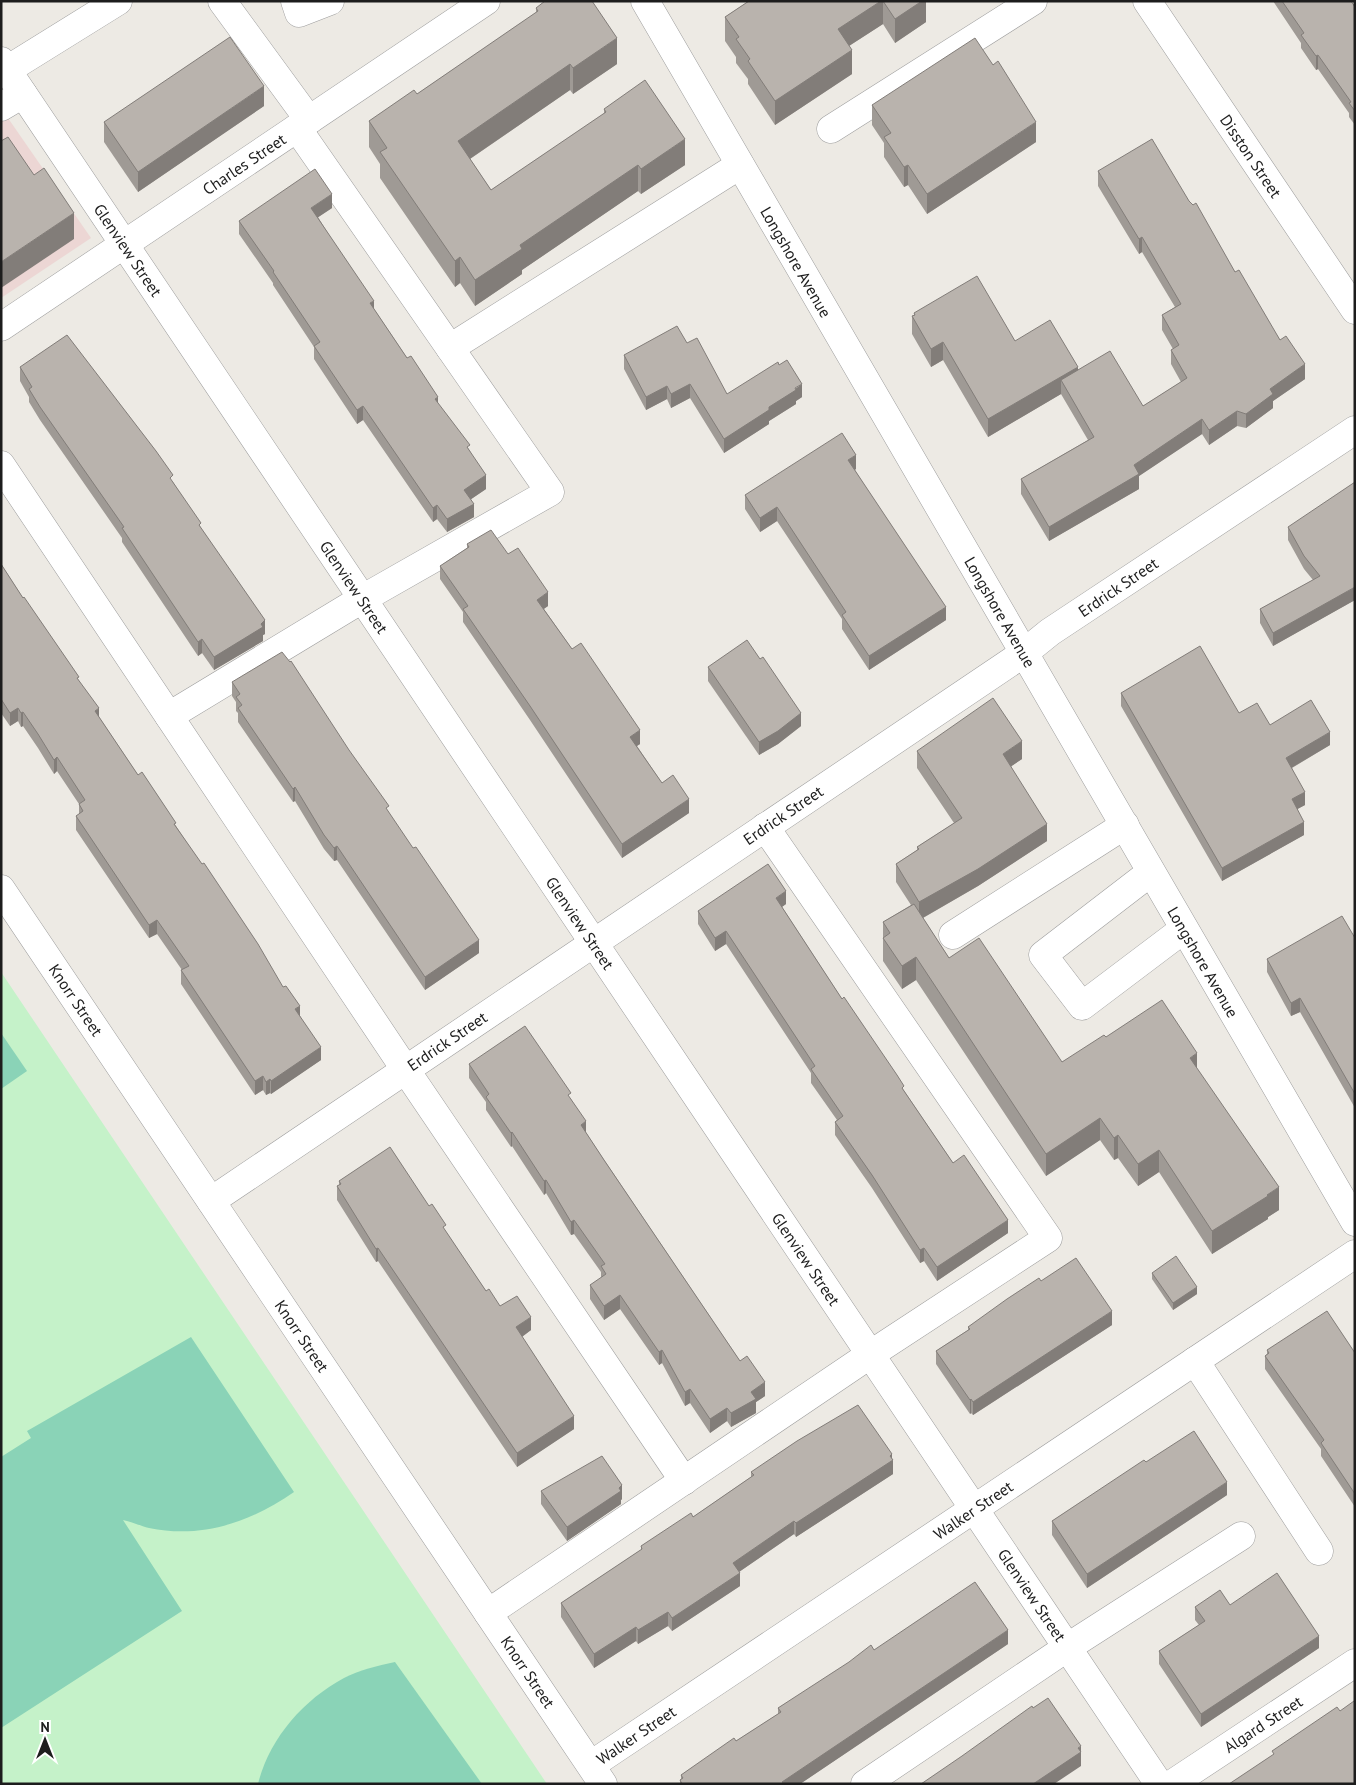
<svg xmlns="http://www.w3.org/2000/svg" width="1356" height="1785" font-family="'PT Sans',sans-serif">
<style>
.commercial{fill:#ecd6d4}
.park{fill:#c5f2c9}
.pitch{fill:#8ad3b7}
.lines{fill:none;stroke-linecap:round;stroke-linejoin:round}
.minor-casing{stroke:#9e9e9e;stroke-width:29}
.minor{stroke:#fff;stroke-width:28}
.wall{fill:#9f9a95}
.shaded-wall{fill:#827d79}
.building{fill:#b9b3ad;stroke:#827d79}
.labels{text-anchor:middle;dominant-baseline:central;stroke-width:5;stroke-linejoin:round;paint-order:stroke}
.street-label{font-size:16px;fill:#1d1d1d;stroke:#fff}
</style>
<rect width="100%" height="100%" fill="#edeae4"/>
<polygon class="commercial" points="1,108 91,238 1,298"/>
<polygon class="park" points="1,972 547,1784 1,1784"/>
<g class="pitch">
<polygon points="1,1033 27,1071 1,1089"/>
<path d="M191 1337 294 1492C251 1522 202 1539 149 1528 141 1526 132 1522 123 1520L182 1611 1 1728V1457L31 1438 27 1431Z"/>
<path d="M395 1662 482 1784H258C269 1739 303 1700 344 1678 359 1670 377 1666 395 1662Z"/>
</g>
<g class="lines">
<g class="minor-casing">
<g id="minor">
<polyline points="222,1 309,120"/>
<polyline points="295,1 299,13 330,1"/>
<polyline points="645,1 1355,1222"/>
<polyline points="1147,1 1355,310"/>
<polyline points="1,61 1159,1784"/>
<polyline points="7,70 118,1"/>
<polyline points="1,107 23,94"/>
<polyline points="831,129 1033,1"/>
<polyline points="1,327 486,1"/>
<polyline points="450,348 740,165"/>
<polyline points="1,465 405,1069 684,1481"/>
<polyline points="169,716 362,599 550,492 297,128"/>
<polyline points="1151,872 1043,955 1082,1006 1184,929"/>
<polyline points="1,889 603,1784"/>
<polyline points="953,935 1125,825"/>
<polyline points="211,1201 1024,653 1050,632 1355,430"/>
<polyline points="1195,1361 1319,1551"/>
<polyline points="488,1613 871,1354 1048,1238 765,827"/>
<polyline points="591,1765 1355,1254"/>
<polyline points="865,1784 1068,1647 1241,1536"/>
<polyline points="1172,1784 1355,1663"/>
</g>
</g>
<use href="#minor" class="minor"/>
</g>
<g class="wall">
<polygon points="749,1 926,1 926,22 895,43 883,24 849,46 852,74 775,125 748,84 748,79 736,63 736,57 725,41 725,17"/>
<polygon points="1273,1 1351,1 1355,7 1355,125 1349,117 1349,113 1318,69 1316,70 1301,48 1301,43"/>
<polygon points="536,8 617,64 573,94 570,90 470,159 491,190 604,114 604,109 685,165 641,194 638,191 522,270 522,274 475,306 460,283 455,287 380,178 380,164 369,147 369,121 417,94 536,13"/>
<polygon points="872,105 1036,142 927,214 908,185 904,187 884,157 884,143 872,125"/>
<polygon points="264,106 138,192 104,142 104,122"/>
<polygon points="1098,171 1189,201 1235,272 1280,340 1305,379 1273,401 1273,408 1246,428 1237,426 1209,445 1202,434 1139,476 1139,489 1049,541 1021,494 1021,479 1088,440 1061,394 988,437 943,360 931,367 912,334 912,316 914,315 914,313 1015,341 1078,370 1143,406 1181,382 1171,364 1171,350 1173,349 1162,330 1162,315 1175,307 1142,252 1139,254 1098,186"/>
<polygon points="332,208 318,217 374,309 470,451 486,489 471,499 474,517 447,532 437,519 433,522 363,420 357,424 314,359 314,347 273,285 273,283 239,234 239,221"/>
<polygon points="687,343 727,394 802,397 796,401 796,404 769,421 769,424 724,453 690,398 671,408 667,399 646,410 624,369 624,355"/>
<polygon points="20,367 173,482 201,528 265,634 263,635 263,641 214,670 202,653 198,656 122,542 122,538 40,420 29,402 29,397 20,381"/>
<polygon points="856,469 855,470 946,620 869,670 842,629 842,619 777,521 760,532 745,509 745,495"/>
<polygon points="1288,527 1355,600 1273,646 1260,623 1260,609 1313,580 1304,569 1288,540"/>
<polygon points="467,544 508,554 548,606 544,609 572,649 640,744 637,746 662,783 689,813 622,858 530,720 463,622 463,612 440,579 440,566 467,548"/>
<polygon points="1,564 23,598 79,681 99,717 138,775 176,826 300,1016 321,1060 271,1094 270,1093 266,1095 263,1090 255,1095 181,984 181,970 182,970 157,934 149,938 76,830 76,816 79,814 79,804 57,771 54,774 38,748 23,726 21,727 18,721 10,726 1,713"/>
<polygon points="708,667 801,726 778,744 759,755 708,681"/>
<polygon points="232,682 389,813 479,953 425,990 337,860 334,861 324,849 295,801 293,802 238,722 238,713 236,711 236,702 232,696"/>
<polygon points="1121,693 1270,725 1330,745 1292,768 1305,805 1297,809 1304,835 1222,881 1121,706"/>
<polygon points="917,751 1022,759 1011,766 1047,841 978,886 923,918 949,958 1062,1062 1106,1037 1197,1069 1279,1210 1268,1217 1268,1219 1212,1254 1159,1172 1138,1186 1118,1158 1114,1160 1100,1140 1046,1176 916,980 902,989 883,961 883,922 911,905 896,882 896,864 917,850 917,847 954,823 917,768"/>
<polygon points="786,904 782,907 842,999 953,1163 1008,1233 937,1281 924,1261 920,1263 872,1188 835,1135 835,1122 837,1120 811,1083 811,1073 726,944 715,951 698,924 698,911"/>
<polygon points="1355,938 1355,1108 1300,1012 1291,1016 1267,972 1267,959"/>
<polygon points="469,1064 571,1099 586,1133 740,1361 765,1396 756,1402 756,1413 731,1427 727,1421 710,1433 690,1403 685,1406 662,1363 659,1365 620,1309 604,1320 590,1299 590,1285 601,1278 601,1272 574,1234 571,1235 546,1193 544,1195 512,1146 511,1147 486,1110 486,1102 469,1078"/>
<polygon points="339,1181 446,1232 486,1291 500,1306 531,1330 522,1337 574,1429 517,1467 378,1261 376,1262 337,1200 337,1186 339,1185"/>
<polygon points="1152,1273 1197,1294 1173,1310 1152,1279"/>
<polygon points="1041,1281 1112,1325 973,1415 971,1413 970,1414 936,1364 936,1351 968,1330 968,1327"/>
<polygon points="1267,1350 1355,1353 1355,1507 1321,1456 1321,1449 1265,1369 1265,1356 1267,1354"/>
<polygon points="892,1458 893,1474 796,1537 794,1534 739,1572 740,1586 672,1631 668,1626 638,1644 636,1641 594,1668 561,1617 561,1603 641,1550 641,1546 693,1517 751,1477 751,1472"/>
<polygon points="1146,1462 1227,1495 1087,1588 1052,1535 1052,1521"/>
<polygon points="541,1491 622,1499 621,1500 621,1504 567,1541 541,1504"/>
<polygon points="1230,1605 1319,1648 1201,1727 1159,1664 1159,1651 1199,1625 1195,1620 1195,1607"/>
<polygon points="1008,1644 800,1784 680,1784 680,1780 681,1779 681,1775 736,1741 778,1714 778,1708 874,1650"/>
</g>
<g class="shaded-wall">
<polygon points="881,1 883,1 883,24 838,53 838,29"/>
<polygon points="922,1 926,1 926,22 895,43 895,19"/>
<polygon points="617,38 617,64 573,94 573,68"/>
<polygon points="852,50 852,74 775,125 775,101"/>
<polygon points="1318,55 1318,69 1316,70 1316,56"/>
<polygon points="570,64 570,90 458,167 458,141"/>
<polygon points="264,86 264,106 138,192 138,172"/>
<polygon points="1036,122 1036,142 927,214 927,194"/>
<polygon points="685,139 685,165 641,194 641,169"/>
<polygon points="638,165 638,191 522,270 522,274 475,306 475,280 520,245"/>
<polygon points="908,165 908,185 904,187 904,167"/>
<polygon points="332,194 332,208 311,222 311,208"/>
<polygon points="74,213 74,239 1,288 1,262"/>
<polygon points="1142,237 1142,252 1139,254 1139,239"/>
<polygon points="460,257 460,283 455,287 455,261"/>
<polygon points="374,301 374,314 370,303"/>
<polygon points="943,342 943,360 931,367 931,349"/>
<polygon points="1305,364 1305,379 1273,401 1273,408 1246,428 1246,414 1270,389"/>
<polygon points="1078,367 1078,384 1061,380 1061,394 988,437 988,419"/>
<polygon points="690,384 690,398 671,408 671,394"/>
<polygon points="802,384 802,397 796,401 796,404 769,421 769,424 724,453 724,439"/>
<polygon points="667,386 667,399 646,410 646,397"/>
<polygon points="438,397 438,410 435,399"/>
<polygon points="363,406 363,420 357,424 357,410"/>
<polygon points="1237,411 1237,426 1209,445 1209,430"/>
<polygon points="1202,419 1202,434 1139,476 1139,489 1049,541 1049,527 1134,465"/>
<polygon points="856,455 856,469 848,474 848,460"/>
<polygon points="486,475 486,489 464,504 464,490"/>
<polygon points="474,504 474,517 447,532 447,519"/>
<polygon points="437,505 437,519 433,522 433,508"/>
<polygon points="777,507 777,521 760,532 760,518"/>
<polygon points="1355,587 1355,600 1273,646 1273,633"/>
<polygon points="548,592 548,606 537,613 537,600"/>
<polygon points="946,607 946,620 869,670 869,656"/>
<polygon points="265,620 265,634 263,635 263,641 214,670 214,657"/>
<polygon points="202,639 202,653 198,656 198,642"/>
<polygon points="18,708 18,721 10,726 10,713"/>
<polygon points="99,708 99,721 95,711"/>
<polygon points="23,712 23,726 21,727 21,713"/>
<polygon points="801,713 801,726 778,744 759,755 759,742"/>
<polygon points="640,730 640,744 630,750 630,737"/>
<polygon points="1330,732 1330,745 1286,771 1286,758"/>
<polygon points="1022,741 1022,759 1003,772 1003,754"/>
<polygon points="57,757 57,771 54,774 54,760"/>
<polygon points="295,787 295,801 293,802 293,789"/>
<polygon points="1305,792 1305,805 1292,812 1292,799"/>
<polygon points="689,799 689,813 622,858 622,844"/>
<polygon points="1304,822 1304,835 1222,881 1222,868"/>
<polygon points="1047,824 1047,841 978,886 919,920 919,902"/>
<polygon points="337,846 337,860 334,861 334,848"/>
<polygon points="786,891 786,904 776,911 776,898"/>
<polygon points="157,920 157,934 149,938 149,925"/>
<polygon points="726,931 726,944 715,951 715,938"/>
<polygon points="479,940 479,953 425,990 425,977"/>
<polygon points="916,957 916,980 902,989 902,966"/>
<polygon points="1300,998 1300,1012 1291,1016 1291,1003"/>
<polygon points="300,1006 300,1020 295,1009"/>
<polygon points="321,1047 321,1060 271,1094 271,1081"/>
<polygon points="1197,1053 1197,1076 1190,1058"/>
<polygon points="263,1076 263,1090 255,1095 255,1081"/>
<polygon points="270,1079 270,1093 266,1095 266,1082"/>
<polygon points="1100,1118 1100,1140 1046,1176 1046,1154"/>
<polygon points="586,1121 586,1135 581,1125"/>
<polygon points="512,1132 512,1146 511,1147 511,1133"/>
<polygon points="1118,1135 1118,1158 1114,1160 1114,1138"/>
<polygon points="1159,1150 1159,1172 1138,1186 1138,1164"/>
<polygon points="546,1180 546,1193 544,1195 544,1181"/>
<polygon points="1279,1187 1279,1210 1268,1217 1268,1219 1212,1254 1212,1231"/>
<polygon points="574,1220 574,1234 571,1235 571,1222"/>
<polygon points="1008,1220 1008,1233 937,1281 937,1267"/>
<polygon points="378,1248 378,1261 376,1262 376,1249"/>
<polygon points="924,1248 924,1261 920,1263 920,1250"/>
<polygon points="1197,1287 1197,1294 1173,1310 1173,1303"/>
<polygon points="620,1295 620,1309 604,1320 604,1306"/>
<polygon points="1112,1311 1112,1325 973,1415 973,1402"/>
<polygon points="531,1317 531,1330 516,1341 516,1327"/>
<polygon points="662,1350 662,1363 659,1365 659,1352"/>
<polygon points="765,1382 765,1396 756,1402 756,1413 731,1427 731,1413 751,1392"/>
<polygon points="690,1389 690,1403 685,1406 685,1392"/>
<polygon points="971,1399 971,1413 970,1414 970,1400"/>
<polygon points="727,1408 727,1421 710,1433 710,1419"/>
<polygon points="574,1416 574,1429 517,1467 517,1453"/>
<polygon points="892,1454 892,1461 893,1460 893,1474 796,1537 796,1523"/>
<polygon points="1227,1482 1227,1495 1087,1588 1087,1574"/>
<polygon points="622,1485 622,1499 621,1500 621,1504 567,1541 567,1527"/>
<polygon points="794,1521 794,1534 733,1576 733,1563"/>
<polygon points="740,1573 740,1586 672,1631 672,1618"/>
<polygon points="668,1612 668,1626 638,1644 638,1630"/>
<polygon points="636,1627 636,1641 594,1668 594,1654"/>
<polygon points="1008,1630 1008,1644 800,1784 782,1784 782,1782"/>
<polygon points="1319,1636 1319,1648 1201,1727 1201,1714"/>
<polygon points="1081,1746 1081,1766 1054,1784 1033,1784"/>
</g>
<g class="building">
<polygon points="545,1 592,1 617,38 573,68 570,64 458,141 491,190 606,112 604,109 645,80 685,139 641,169 638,165 520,245 522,249 475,280 460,257 455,261 380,152 387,148 369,121 414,90 417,94 538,11 536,8"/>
<polygon points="749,1 881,1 838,29 852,50 775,101 748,61 750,59 736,39 739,37 725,17"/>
<polygon points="883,1 922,1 895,19"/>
<polygon points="1282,1 1351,1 1355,7 1355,111 1349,103 1351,102 1318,55 1316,56 1301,35 1304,33"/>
<polygon points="230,37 264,86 138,172 104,122"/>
<polygon points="975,38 993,65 998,61 1036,122 927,194 908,165 904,167 884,137 891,133 872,105"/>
<polygon points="8,137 34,175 44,168 74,213 1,262 1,141"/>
<polygon points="1152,139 1189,201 1193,205 1196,203 1235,272 1239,270 1280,340 1286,336 1305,364 1270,389 1273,394 1246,414 1237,411 1209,430 1202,419 1134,465 1139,474 1049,527 1021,479 1094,437 1061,380 1110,351 1143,406 1187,378 1171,350 1179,345 1162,315 1181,304 1142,237 1139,239 1098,171"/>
<polygon points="315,169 332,194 311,208 374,301 370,303 407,358 411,356 438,397 435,399 470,445 467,447 486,475 464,490 474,504 447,519 437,505 433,508 363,406 357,410 314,346 320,342 273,272 274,271 239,221"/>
<polygon points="977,276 1015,341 1050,320 1078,367 988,419 943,342 931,349 912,316 915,315 914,313"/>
<polygon points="677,326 687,343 697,338 727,394 778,362 779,365 787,360 802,384 795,388 796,390 769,407 769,410 724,439 690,384 671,394 667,386 646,397 624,355"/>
<polygon points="67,335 156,451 173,475 170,478 201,523 199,525 265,620 261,624 263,627 214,657 202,639 198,642 122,528 124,527 40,407 29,389 32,387 20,367"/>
<polygon points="842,433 856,455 848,460 946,607 869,656 842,615 846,612 777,507 760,518 745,495"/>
<polygon points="1355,482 1355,587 1273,633 1260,609 1320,576 1304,556 1288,527"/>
<polygon points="491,530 508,554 518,548 548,592 537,600 572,649 581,643 640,730 630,737 662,783 673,775 689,799 622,844 530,706 463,609 468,606 440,566 469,547 467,544"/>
<polygon points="1,564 23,598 24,597 79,677 77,678 99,708 95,711 138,775 142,772 176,823 174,824 202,864 204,863 258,944 283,987 286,986 300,1006 295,1009 321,1047 271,1081 270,1079 266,1082 263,1076 255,1081 181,970 189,966 157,920 149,925 76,816 83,811 79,804 85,800 57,757 54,760 38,734 23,712 21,713 18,708 10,713 1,699"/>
<polygon points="747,640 760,659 763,657 801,713 778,731 759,742 708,667"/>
<polygon points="1200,646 1239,713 1257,703 1270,725 1311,700 1330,732 1286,758 1305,792 1292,799 1304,822 1222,868 1121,693"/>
<polygon points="282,652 290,662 291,661 349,750 389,806 386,808 413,848 416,847 479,940 425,977 337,846 334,848 324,835 295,787 293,789 238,708 242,705 236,697 240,694 232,682"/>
<polygon points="993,698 1022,741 1003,754 1047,824 978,869 919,902 896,864 919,849 917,847 962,818 917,751"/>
<polygon points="768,864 786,891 776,898 842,999 844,997 897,1075 904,1086 902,1088 953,1163 964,1155 1008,1220 937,1267 924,1248 920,1250 872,1175 835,1122 843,1116 811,1069 815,1066 726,931 715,938 698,911"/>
<polygon points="914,904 949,958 979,938 1062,1062 1104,1035 1106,1037 1162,1000 1197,1053 1190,1058 1279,1187 1267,1195 1268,1196 1212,1231 1159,1150 1138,1164 1118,1135 1114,1138 1100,1118 1046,1154 916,957 902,966 883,938 890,933 883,922"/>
<polygon points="1342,916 1355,938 1355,1094 1300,998 1291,1003 1267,959"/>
<polygon points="525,1026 571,1093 568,1095 586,1121 581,1125 604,1160 740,1361 747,1356 765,1382 751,1392 756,1399 731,1413 727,1408 710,1419 690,1389 685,1392 662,1350 659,1352 620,1295 604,1306 590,1285 606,1274 601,1266 605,1264 574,1220 571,1222 546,1180 544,1181 512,1132 511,1133 486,1097 489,1094 469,1064"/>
<polygon points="390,1147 429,1206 432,1204 446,1225 443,1227 486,1291 489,1289 500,1306 517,1296 531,1317 516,1327 574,1416 517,1453 378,1248 376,1249 337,1186 341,1184 339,1181"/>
<polygon points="1176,1256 1197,1287 1173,1303 1152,1273"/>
<polygon points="1076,1258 1112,1311 973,1402 971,1399 970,1400 936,1351 970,1329 968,1327 1007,1299 1039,1278 1041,1281"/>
<polygon points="1327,1311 1355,1353 1355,1494 1321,1443 1324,1440 1265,1356 1269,1353 1267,1350"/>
<polygon points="858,1405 892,1454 890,1456 893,1460 796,1523 794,1521 733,1563 740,1573 672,1618 668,1612 638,1630 636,1627 594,1654 561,1603 642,1549 641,1546 691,1513 693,1517 754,1475 751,1472 797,1441"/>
<polygon points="1194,1431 1227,1482 1087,1574 1052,1521 1144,1460 1146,1462"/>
<polygon points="602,1456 622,1485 619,1488 621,1491 567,1527 541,1491"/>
<polygon points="1277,1573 1319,1636 1201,1714 1159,1651 1205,1621 1195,1607 1220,1590 1230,1605"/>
<polygon points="975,1582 1008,1630 782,1782 784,1784 682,1784 680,1780 683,1778 681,1775 734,1738 736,1741 781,1712 778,1708 849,1662 871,1645 874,1650"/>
<polygon points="1048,1698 1081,1746 1078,1748 1081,1752 1033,1784 921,1784 962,1756 1032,1706 1033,1708"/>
<polygon points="1354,1701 1355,1703 1355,1784 1229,1784 1274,1754 1272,1751 1337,1707 1340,1711"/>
</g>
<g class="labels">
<g class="street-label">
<text transform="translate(1251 156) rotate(56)">Disston Street</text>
<text transform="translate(244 164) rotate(-34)">Charles Street</text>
<text transform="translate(128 250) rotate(56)">Glenview Street</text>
<text transform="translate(796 262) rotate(60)">Longshore Avenue</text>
<text transform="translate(354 587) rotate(56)">Glenview Street</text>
<text transform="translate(1118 587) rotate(-34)">Erdrick Street</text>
<text transform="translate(1000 612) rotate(60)">Longshore Avenue</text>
<text transform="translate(783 815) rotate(-34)">Erdrick Street</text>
<text transform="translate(580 923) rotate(56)">Glenview Street</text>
<text transform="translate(1203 962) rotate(60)">Longshore Avenue</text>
<text transform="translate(76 1000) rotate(56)">Knorr Street</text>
<text transform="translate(447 1041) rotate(-34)">Erdrick Street</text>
<text transform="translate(806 1259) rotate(56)">Glenview Street</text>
<text transform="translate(302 1336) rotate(56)">Knorr Street</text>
<text transform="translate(973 1510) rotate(-34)">Walker Street</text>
<text transform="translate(1032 1595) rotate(56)">Glenview Street</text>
<text transform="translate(528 1672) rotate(56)">Knorr Street</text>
<text transform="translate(1263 1724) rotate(-33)">Algard Street</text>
<text transform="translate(636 1735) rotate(-34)">Walker Street</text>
</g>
</g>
<rect width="1356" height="1785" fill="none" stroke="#1d1d1d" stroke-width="5"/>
<g transform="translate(45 1740)" stroke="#ffffff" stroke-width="4" paint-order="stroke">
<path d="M0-4L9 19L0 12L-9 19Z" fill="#1d1d1d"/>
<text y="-8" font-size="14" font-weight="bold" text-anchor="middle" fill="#1d1d1d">N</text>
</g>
</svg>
